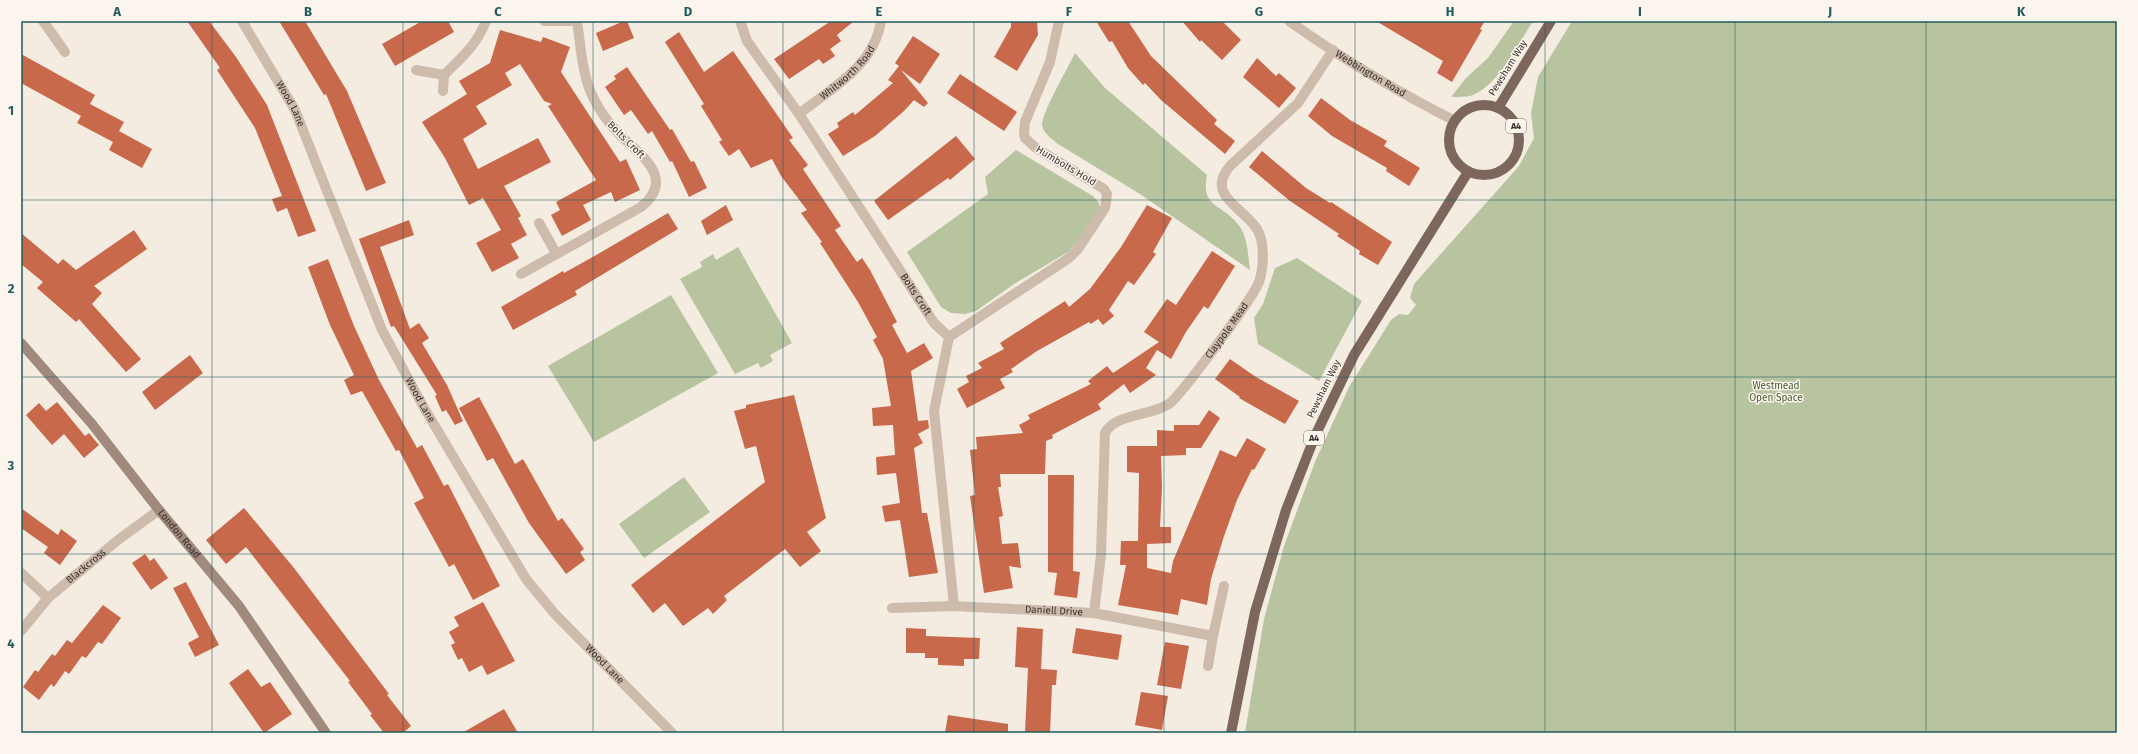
<svg xmlns="http://www.w3.org/2000/svg" width="2138" height="754" font-family="'Fira Sans',sans-serif">
<style>
.green{fill:#b8c4a0}
.building{fill:#c8694b}
.lines{fill:none;stroke-linecap:round;stroke-linejoin:round}
.street{stroke:#cdbbac;stroke-width:10}
.secondary{stroke:#a18a7d;stroke-width:10}
.primary{stroke:#7d675c;stroke-width:10}
.grid{fill:none;stroke:#1f5a5e;stroke-width:1;stroke-opacity:0.55}
.labels{text-anchor:middle;dominant-baseline:central;stroke-width:3;stroke-linejoin:round;paint-order:stroke}
.shield{fill:#fbf5ee;stroke:#756b66;stroke-width:1}
.shield-label{font-size:9px;font-weight:bold;fill:#3b302b}
.street-label{font-size:10px;fill:#3b302b;stroke:#fbf5ee}
.park-label{font-size:10px;fill:#4a5a2e;stroke:#fbf5ee}
.neatline{fill:none;stroke:#1f5a5e;stroke-width:1.5}
.grid-label{font-size:13px;text-anchor:middle;font-weight:bold;fill:#1f5a5e}
</style>
<rect width="100%" height="100%" fill="#f4ebe1"/>
<g class="green">
<path d="M1514 21H1533C1518 44 1499 84 1473 95 1467 97 1458 97 1451 97L1466 78 1488 58Z"/>
<polygon points="1572,21 2117,21 2117,733 1245,733 1264,619 1284,546 1315,462 1349,387 1391,320 1399,314 1408,315 1416,305 1410,298 1414,284 1519,166 1534,138 1531,113 1538,77"/>
<path d="M1075 53 1105 88 1207 175C1200 210 1224 203 1240 227 1248 239 1248 256 1250 270L1140 194 1058 144C1052 139 1043 133 1042 125 1042 112 1068 68 1075 53Z"/>
<polygon points="1016,150 1093,196 1099,203 1100,208 1083,236 1068,252 1014,284 976,311 965,314 951,313 941,307 907,252 988,194 985,177"/>
<polygon points="738,247 792,343 770,355 773,361 761,368 758,363 735,374 680,279 702,267 700,262 713,254 716,260"/>
<polygon points="1297,258 1362,301 1319,381 1258,344 1254,318 1263,304 1275,268"/>
<polygon points="671,295 718,373 594,442 548,366"/>
<polygon points="684,477 710,512 644,558 619,524"/>
</g>
<g class="building">
<polygon points="187,21 209,21 236,57 267,105 316,231 298,237 287,208 277,212 272,199 282,196 255,128 217,70 220,68"/>
<polygon points="279,21 305,21 347,91 386,183 366,191 326,94 324,95"/>
<polygon points="422,21 448,21 454,32 395,66 382,44"/>
<polygon points="624,21 627,21 634,38 603,51 596,33"/>
<polygon points="831,21 854,21 837,35 841,41 830,49 835,56 823,64 819,59 789,79 774,59"/>
<polygon points="1011,21 1037,21 1038,35 1017,71 994,57 1011,27"/>
<polygon points="1096,21 1128,21 1151,56 1217,120 1214,124 1235,141 1225,154 1161,100 1145,83 1143,85 1128,68 1112,41 1109,42"/>
<polygon points="1182,21 1222,21 1241,40 1222,60 1201,40 1200,42"/>
<polygon points="1376,21 1485,21 1480,29 1482,30 1452,82 1437,73 1443,61"/>
<polygon points="500,30 541,42 543,37 570,47 561,72 620,162 626,159 640,190 615,202 611,192 583,205 591,220 562,236 551,215 560,210 556,202 596,180 548,106 552,104 544,101 520,64 505,73 512,85 476,106 487,124 463,139 478,169 538,138 551,162 504,186 521,216 518,218 527,235 511,244 519,258 492,272 476,243 501,230 483,198 469,205 445,158 422,122 467,94 459,81 490,63"/>
<polygon points="679,32 704,72 733,51 793,138 789,140 808,165 803,169 841,226 835,230 857,262 862,258 870,270 897,322 892,325 907,353 924,343 933,358 911,371 918,421 928,420 929,428 918,434 923,443 914,448 922,513 927,513 938,573 909,577 900,520 885,522 882,506 900,503 896,473 877,475 876,457 895,455 893,425 873,426 872,408 891,406 883,359 873,340 877,337 858,302 820,243 822,242 801,213 807,210 781,176 772,159 751,168 739,149 729,156 719,142 722,140 701,106 704,104 665,42"/>
<polygon points="913,36 940,54 920,84 901,70 928,103 924,107 914,100 904,111 875,136 843,156 828,134 839,127 837,123 853,112 855,115 893,83 888,80 899,66 895,63"/>
<polygon points="21,54 95,95 90,104 124,122 119,131 152,149 142,168 109,150 113,142 77,123 81,116 21,83"/>
<polygon points="1257,58 1276,76 1279,73 1296,88 1279,108 1243,77"/>
<polygon points="627,67 670,130 672,129 691,162 694,161 707,188 689,197 672,161 670,162 652,131 648,134 631,110 624,115 605,87 616,79 614,76"/>
<polygon points="960,74 1017,112 1004,131 947,93"/>
<polygon points="1321,98 1350,120 1387,141 1384,146 1420,168 1409,186 1386,171 1387,168 1332,136 1308,116"/>
<polygon points="956,136 975,159 950,180 948,178 888,220 874,201"/>
<polygon points="1262,151 1306,188 1330,203 1331,202 1392,242 1378,265 1359,254 1360,251 1337,236 1339,234 1290,201 1249,167"/>
<polygon points="726,205 733,220 707,235 701,221"/>
<polygon points="1147,205 1172,218 1153,252 1156,254 1134,285 1128,281 1109,310 1114,316 1103,325 1098,319 1091,324 1089,322 1037,351 1011,369 1013,372 1000,379 1005,388 967,408 957,389 969,382 966,376 982,368 978,363 1004,349 1000,343 1065,301 1069,307 1090,289 1121,247"/>
<polygon points="668,213 678,229 575,291 577,295 513,330 501,307 563,271 564,273 598,254"/>
<polygon points="409,220 414,235 380,247 410,329 419,323 429,338 422,343 447,385 463,421 455,425 446,410 442,412 435,396 437,395 394,326 391,327 359,239"/>
<polygon points="134,230 147,249 94,286 102,293 92,304 141,359 126,372 79,319 76,322 37,288 43,282 21,264 21,233 58,264 63,259 76,270"/>
<polygon points="1212,251 1235,266 1208,309 1204,306 1186,332 1171,359 1157,350 1146,368 1156,375 1130,393 1124,384 1098,404 1101,409 1052,435 1053,438 1046,441 1045,474 1000,474 1001,487 998,487 1003,516 999,517 1002,544 1018,543 1021,568 1009,566 1013,588 984,593 970,496 975,495 970,450 977,449 976,437 1023,433 1019,425 1030,419 1028,415 1091,384 1088,381 1107,366 1113,373 1159,342 1144,332 1167,299 1176,305"/>
<polygon points="328,259 354,326 379,380 417,448 422,445 444,486 448,484 500,586 473,600 454,564 449,567 414,503 424,498 399,450 396,451 362,391 351,395 344,380 354,375 330,325 308,267"/>
<polygon points="190,355 203,373 155,410 142,392"/>
<polygon points="1230,359 1256,377 1299,401 1285,424 1239,398 1240,397 1215,379"/>
<polygon points="794,395 826,518 807,532 821,551 800,567 785,549 724,596 727,600 713,614 708,608 683,626 665,603 653,613 631,585 765,482 756,446 745,449 734,411 746,408 746,405"/>
<polygon points="479,397 515,464 523,459 558,521 562,518 584,549 580,552 585,560 566,574 529,523 493,458 487,461 459,408"/>
<polygon points="57,402 85,436 89,433 99,445 84,458 64,434 52,445 26,415 39,403 46,411"/>
<polygon points="1209,410 1220,418 1201,448 1186,448 1186,455 1161,456 1162,488 1160,527 1171,527 1171,543 1147,544 1147,568 1171,573 1173,561 1220,450 1236,457 1247,438 1266,449 1254,470 1252,469 1237,500 1224,536 1211,579 1207,605 1181,599 1178,615 1118,605 1126,565 1120,565 1121,541 1138,541 1139,473 1127,472 1127,446 1157,446 1157,430 1174,431 1174,425 1199,425"/>
<polygon points="1048,475 1074,475 1073,571 1080,572 1077,598 1054,595 1057,573 1048,572"/>
<polygon points="21,508 58,535 61,529 77,541 60,565 44,553 48,547 21,528"/>
<polygon points="244,508 294,568 389,694 387,695 411,726 403,733 384,733 370,715 372,714 348,682 350,681 246,547 226,564 206,540"/>
<polygon points="145,554 150,561 154,558 168,578 151,590 132,563"/>
<polygon points="186,582 219,645 195,657 188,643 199,637 173,588"/>
<polygon points="483,602 515,661 487,675 482,665 469,672 462,658 458,660 451,645 455,643 449,632 459,626 454,617"/>
<polygon points="103,605 121,618 102,644 98,642 86,658 82,656 69,674 65,671 54,687 51,684 39,700 23,687 35,670 38,672 52,654 55,656 67,640 72,643"/>
<polygon points="1017,627 1043,629 1041,669 1057,670 1056,685 1052,685 1050,733 1025,733 1028,668 1015,667"/>
<polygon points="906,628 926,629 926,636 980,638 979,659 964,659 964,666 938,665 938,658 925,658 925,653 906,653"/>
<polygon points="1076,628 1122,635 1118,660 1072,653"/>
<polygon points="1165,642 1189,646 1181,689 1157,685"/>
<polygon points="248,669 261,687 270,682 292,714 264,733 229,683"/>
<polygon points="1141,692 1168,696 1162,730 1135,725"/>
<polygon points="504,709 518,733 462,733"/>
<polygon points="948,715 1008,724 1008,733 945,733"/>
</g>
<g class="lines">
<g class="street">
<polyline points="43,21 65,52"/>
<path id="s1" d="M242 21 295 110 382 330 423 406 526 579 554 613 672 733"/>
<polyline points="544,21 571,21"/>
<path id="s2" d="M740 21 747 41 799 114 934 323 949 337 934 411 954 606"/>
<path id="s3" d="M1289 21C1341 58 1398 92 1455 121"/>
<polyline points="416,70 444,75 443,91"/>
<path d="M444 75C463 56 476 46 486 21"/>
<path id="s4" d="M799 114C832 88 874 66 881 21"/>
<polyline points="539,223 556,253"/>
<path d="M521 274 641 207C677 178 640 155 618 133 609 123 601 113 595 101 582 78 581 47 577 21"/>
<polyline points="949,337 1069,258 1078,249 1105,208 1107,194 1104,189 1036,148 1025,138 1024,134 1025,122 1050,62 1059,21"/>
<polyline points="21,573 48,598"/>
<path id="s5" d="M892 608 954 606 1094 613 1213 636 1224 586"/>
<path id="s6" d="M1094 613 1101 555 1105 433C1114 414 1151 416 1169 404 1182 394 1253 298 1259 282 1264 267 1265 242 1257 229 1243 207 1205 195 1230 166L1298 103 1333 50"/>
<path id="s7" d="M21 631 48 598 118 540 159 510"/>
<polyline points="1208,666 1213,636"/>
</g>
<path class="secondary" id="s8" d="M21 343 92 424 159 510 239 606 326 733"/>
<g class="primary">
<circle cx="1484" cy="140" r="35"/>
<polyline points="1498,108 1551,21"/>
<polyline points="1231,733 1255,612 1286,510 1315,436 1354,355 1468,172"/>
</g>
</g>
<path class="grid" d="M212 21V733M403 21V733M593 21V733M783 21V733M974 21V733M1164 21V733M1355 21V733M1545 21V733M1735 21V733M1926 21V733M21 200H2117M21 377H2117M21 554H2117"/>
<g class="labels">
<g class="shield">
<rect x="1506" y="119" width="20" height="14" rx="3"/>
<rect x="1304" y="431" width="20" height="14" rx="3"/>
</g>
<g class="shield-label">
<text x="1516" y="126">A4</text>
<text x="1314" y="438">A4</text>
</g>
<g class="street-label">
<text transform="translate(1508 68) rotate(-58)">Pewsham Way</text>
<text stroke="none"><textPath href="#s4" startOffset="64">Whitworth Road</textPath></text>
<text stroke="none"><textPath href="#s3" startOffset="97">Webbington Road</textPath></text>
<text stroke="none"><textPath href="#s1" startOffset="96">Wood Lane</textPath></text>
<text transform="translate(626 140) rotate(45)">Bolts Croft</text>
<text transform="translate(1066 166) rotate(31)">Humbolts Hold</text>
<text stroke="none"><textPath href="#s2" startOffset="326">Bolts Croft</textPath></text>
<text stroke="none"><textPath href="#s6" startOffset="346">Claypole Mead</textPath></text>
<text transform="translate(1324 389) rotate(-64)">Pewsham Way</text>
<text stroke="none"><textPath href="#s1" startOffset="420">Wood Lane</textPath></text>
<text stroke="none"><textPath href="#s8" startOffset="248">London Road</textPath></text>
<text stroke="none"><textPath href="#s7" startOffset="92">Blackcross</textPath></text>
<text stroke="none"><textPath href="#s5" startOffset="162">Daniell Drive</textPath></text>
<text stroke="none"><textPath href="#s1" startOffset="744">Wood Lane</textPath></text>
</g>
<g class="park-label">
<text x="1776" y="386">Westmead<tspan x="1776" dy="12">Open Space</tspan></text>
</g>
</g>
<rect width="2138" height="754" fill="none" stroke="#fbf5ee" stroke-width="44"/>
<rect x="22" y="22" width="2094" height="710" class="neatline"/>
<g class="grid-label">
<text x="117" y="16">A</text>
<text x="308" y="16">B</text>
<text x="498" y="16">C</text>
<text x="688" y="16">D</text>
<text x="879" y="16">E</text>
<text x="1069" y="16">F</text>
<text x="1259" y="16">G</text>
<text x="1450" y="16">H</text>
<text x="1640" y="16">I</text>
<text x="1830" y="16">J</text>
<text x="2021" y="16">K</text>
<text x="11" y="115">1</text>
<text x="11" y="293">2</text>
<text x="11" y="470">3</text>
<text x="11" y="648">4</text>
</g>
</svg>
